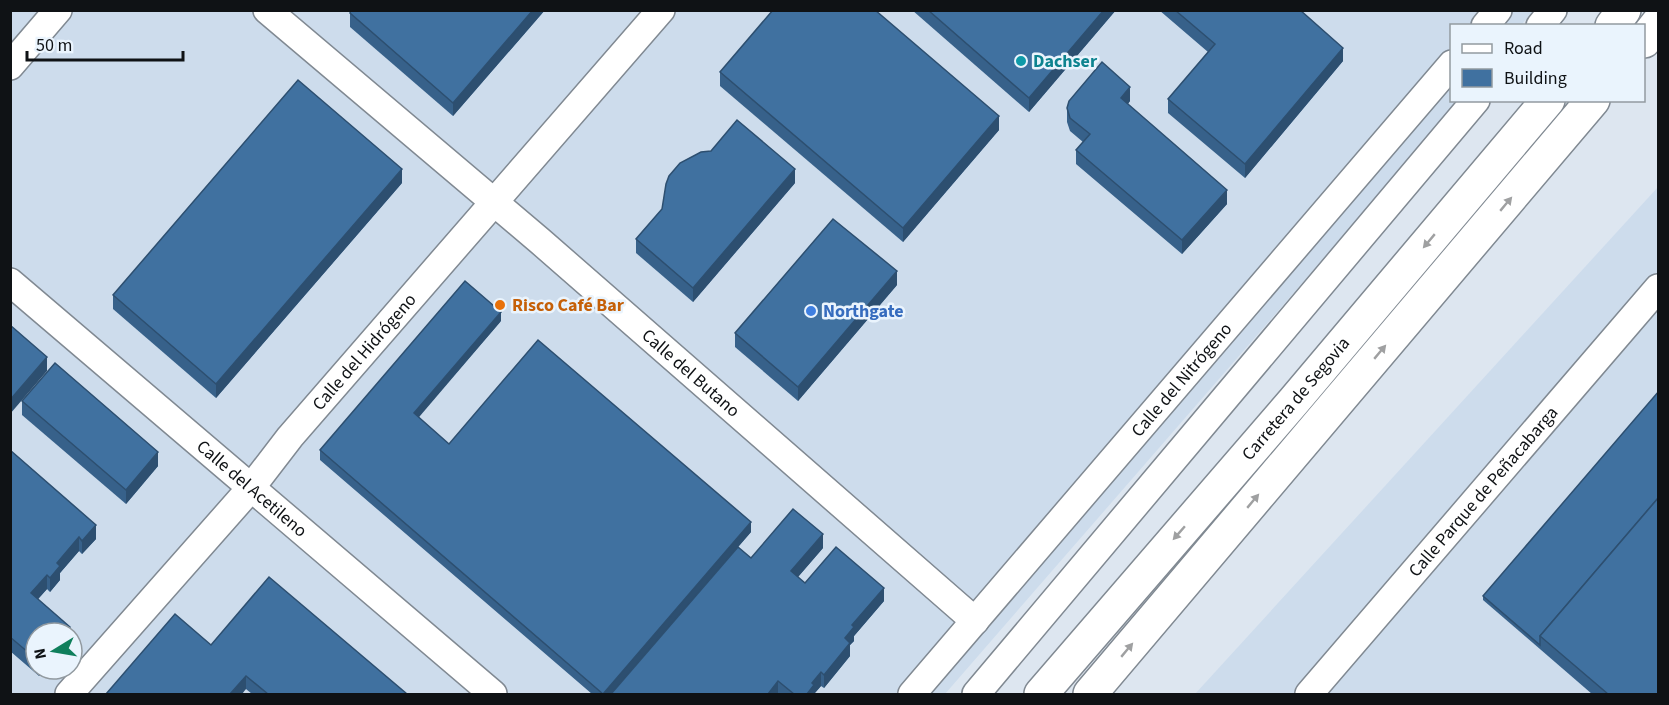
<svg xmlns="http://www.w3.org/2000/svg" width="1669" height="705" font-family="'Source Sans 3',sans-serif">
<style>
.built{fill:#cddcec;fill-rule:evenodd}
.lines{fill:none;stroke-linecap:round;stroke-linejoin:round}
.minor-casing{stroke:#808992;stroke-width:30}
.highway-casing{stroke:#808992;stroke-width:36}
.minor{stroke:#fff;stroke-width:27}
.highway{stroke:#fff;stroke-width:33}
.wall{fill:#37618a}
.shaded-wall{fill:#2d4f70}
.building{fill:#4071a0;stroke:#2d4f70;stroke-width:1.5}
.oneway{fill:#9fa0a1}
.culture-dot{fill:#0f9aa8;stroke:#eaf4fd;stroke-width:2}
.food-dot{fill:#e8710a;stroke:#eaf4fd;stroke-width:2}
.shop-dot{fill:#3f7fe0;stroke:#eaf4fd;stroke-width:2}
.labels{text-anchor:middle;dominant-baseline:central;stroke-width:5;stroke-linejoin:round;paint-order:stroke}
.culture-label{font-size:18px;font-weight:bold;fill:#0d838f;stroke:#eaf4fd;text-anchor:start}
.food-label{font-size:18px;font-weight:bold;fill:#c56008;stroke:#eaf4fd;text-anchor:start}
.shop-label{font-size:18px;font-weight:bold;fill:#366cbe;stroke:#eaf4fd;text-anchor:start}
.street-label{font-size:18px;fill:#0f1215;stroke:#eaf4fd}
</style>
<rect width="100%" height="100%" fill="#dde6f0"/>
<g class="built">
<path d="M10 11H1534L1521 25 1452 26V100L1458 101 1359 218 945 694H11ZM36 633H72V669H36Z"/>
<polygon points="1658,187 1658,694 1195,694"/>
</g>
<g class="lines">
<g class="minor-casing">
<g id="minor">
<path id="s1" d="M267 10 540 241 975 621"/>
<polyline points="1485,26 1498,10"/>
<polyline points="1540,26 1553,10"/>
<polyline points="10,66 58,10"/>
<path id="s2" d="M10 282 493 694"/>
<path id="s3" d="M69 694 250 489 290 437 661 10"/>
<path id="s4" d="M912 694 1452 64"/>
<polyline points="976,694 1476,100"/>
<path id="s5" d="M1309 694 1658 288"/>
</g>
</g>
<g class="highway-casing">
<g id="highway">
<polyline points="1612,26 1624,10"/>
<polyline points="1644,41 1658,23"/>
<path id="s6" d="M1041 694 1294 401 1548 100"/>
<polyline points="1090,694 1593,100"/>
</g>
</g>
<use href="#minor" class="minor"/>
<use href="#highway" class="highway"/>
</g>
<g class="wall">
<polygon points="545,10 453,116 350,27 350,13"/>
<polygon points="912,10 1116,10 1029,112"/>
<polygon points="1159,10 1300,10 1343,61 1245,178 1168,113 1168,99 1208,52"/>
<polygon points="720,72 999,130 903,242 720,86"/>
<polygon points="1130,101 1128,104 1227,204 1182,254 1076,164 1076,150 1083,142 1070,131 1067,122 1067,108"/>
<polygon points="402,183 216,398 113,309 113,295"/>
<polygon points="795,183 693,302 636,253 636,239 662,209"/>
<polygon points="897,285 798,401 735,347 735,333"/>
<polygon points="501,321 418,417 449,444 751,532 611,694 592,694 320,460 320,450"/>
<polygon points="22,401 158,466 126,504 22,415"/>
<polygon points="10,450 96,539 82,554 79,551 60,573 60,580 50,592 47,589 38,599 70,633 36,633 36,669 45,669 39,676 10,651"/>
<polygon points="823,548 798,577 805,583 884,601 854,636 854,641 850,645 850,656 824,688 821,686 814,694 611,694 751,558"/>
<polygon points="1483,596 1659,694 1592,694 1483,600"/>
<polygon points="211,645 407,694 252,694 246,689"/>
</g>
<g class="shaded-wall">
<polygon points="533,10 545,10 453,116 453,103"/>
<polygon points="1104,10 1116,10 1029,112 1029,98"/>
<polygon points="1343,48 1343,61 1245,178 1245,164"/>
<polygon points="1130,87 1130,101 1121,112 1121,98"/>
<polygon points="999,116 999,130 903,242 903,228"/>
<polygon points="402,169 402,183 216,398 216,384"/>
<polygon points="795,169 795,183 693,302 693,288"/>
<polygon points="1227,190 1227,204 1182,254 1182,240"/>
<polygon points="897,271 897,285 798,401 798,387"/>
<polygon points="501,312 501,321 414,423 414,413"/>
<polygon points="47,357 47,371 10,414 10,400"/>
<polygon points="158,452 158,466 126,504 126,490"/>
<polygon points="751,522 751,532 611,694 603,694"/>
<polygon points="96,525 96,539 82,554 82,541"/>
<polygon points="823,534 823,548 791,585 791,571"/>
<polygon points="79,537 79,551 60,573 60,580 50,592 50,578 57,563"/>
<polygon points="47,575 47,589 31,607 31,593"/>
<polygon points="884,588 884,601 854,636 854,641 850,645 850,656 824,688 824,675 852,625"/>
<polygon points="70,627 70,633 65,633"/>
<polygon points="39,669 45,669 39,676"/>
<polygon points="821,672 821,686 814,694 807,694 812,683"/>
<polygon points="246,676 246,689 242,694 230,694"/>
<polygon points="778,681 778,694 768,694"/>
</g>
<g class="building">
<polygon points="351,10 533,10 453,103 350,13"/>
<polygon points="773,10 875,10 999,116 903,228 720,72"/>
<polygon points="928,10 1104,10 1029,98"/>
<polygon points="1175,10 1300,10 1343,48 1245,164 1168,99 1215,44"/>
<polygon points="1102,62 1130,87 1121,98 1227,190 1182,240 1076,150 1090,134 1070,118 1067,108 1069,101"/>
<polygon points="298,80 402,169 216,384 113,295"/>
<polygon points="737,120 795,169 693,288 636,239 662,209 666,184 669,176 680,163 701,152 711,151"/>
<polygon points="833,219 897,271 798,387 735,333"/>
<polygon points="465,281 501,312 414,413 449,444 538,340 751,522 603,694 320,450"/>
<polygon points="10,325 47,357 10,400"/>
<polygon points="55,363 158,452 126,490 22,401"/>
<polygon points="1659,391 1659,497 1540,636 1540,645 1483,596"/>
<polygon points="10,450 96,525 82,541 79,537 57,563 60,566 50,578 47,575 31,593 70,627 65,633 36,633 36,659 10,637"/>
<polygon points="1659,497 1659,694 1608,694 1540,636"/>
<polygon points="793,509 823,534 791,571 805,583 836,547 884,588 852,625 854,627 845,638 850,643 824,675 821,672 812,683 814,685 807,694 794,694 778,681 768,694 769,694 611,694 738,547 751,558"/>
<polygon points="269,577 407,694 268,694 246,676 230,694 106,694 175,614 211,645"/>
</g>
<defs><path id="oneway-solid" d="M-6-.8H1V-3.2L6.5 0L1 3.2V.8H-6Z" transform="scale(1.5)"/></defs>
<g class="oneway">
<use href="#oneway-solid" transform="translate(1506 204) rotate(-50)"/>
<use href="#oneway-solid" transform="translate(1429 241) rotate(130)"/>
<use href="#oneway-solid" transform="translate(1380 352) rotate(-50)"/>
<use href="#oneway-solid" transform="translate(1253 501) rotate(-50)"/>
<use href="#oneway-solid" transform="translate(1179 533) rotate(131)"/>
<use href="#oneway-solid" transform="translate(1127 650) rotate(-50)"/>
</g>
<circle class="culture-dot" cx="1021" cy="61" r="6"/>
<circle class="food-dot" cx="500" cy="305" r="6"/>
<circle class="shop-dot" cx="811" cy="311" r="6"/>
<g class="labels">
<g class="culture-label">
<text x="1033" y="61">Dachser</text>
</g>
<g class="food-label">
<text x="512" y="305">Risco Café Bar</text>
</g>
<g class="shop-label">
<text x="823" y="311">Northgate</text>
</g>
<g class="street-label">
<text stroke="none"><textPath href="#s3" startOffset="452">Calle del Hidrógeno</textPath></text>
<text stroke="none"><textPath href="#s1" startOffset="558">Calle del Butano</textPath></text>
<text stroke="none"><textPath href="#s4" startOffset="414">Calle del Nitrógeno</textPath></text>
<text stroke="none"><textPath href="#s6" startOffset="390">Carretera de Segovia</textPath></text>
<text stroke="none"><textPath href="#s2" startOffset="318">Calle del Acetileno</textPath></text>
<text stroke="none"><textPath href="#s5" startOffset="267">Calle Parque de Peñacabarga</textPath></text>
</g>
</g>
<rect width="1669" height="705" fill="none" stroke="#0f1215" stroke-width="24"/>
<rect x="1450" y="24" width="195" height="78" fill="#eaf4fd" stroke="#929aa0" stroke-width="1.5"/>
<rect x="1462" y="44" width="30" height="9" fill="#ffffff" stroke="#929aa0" stroke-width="1.5"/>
<text x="1504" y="54" font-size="18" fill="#0f1215">Road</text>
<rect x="1462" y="69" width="30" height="18" fill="#4071a0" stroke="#929aa0" stroke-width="1.5"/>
<text x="1504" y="84" font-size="18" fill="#0f1215">Building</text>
<g transform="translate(54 651) rotate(259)"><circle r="28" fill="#eaf4fd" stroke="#929aa0" stroke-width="1.5"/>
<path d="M0-4.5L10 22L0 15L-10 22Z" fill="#0f7f5c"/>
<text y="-9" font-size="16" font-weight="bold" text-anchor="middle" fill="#0f1215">N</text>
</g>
<path d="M27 51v9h156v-9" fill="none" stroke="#0f1215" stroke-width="3"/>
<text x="36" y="51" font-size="18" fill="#0f1215" stroke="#eaf4fd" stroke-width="4.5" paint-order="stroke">50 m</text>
</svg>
